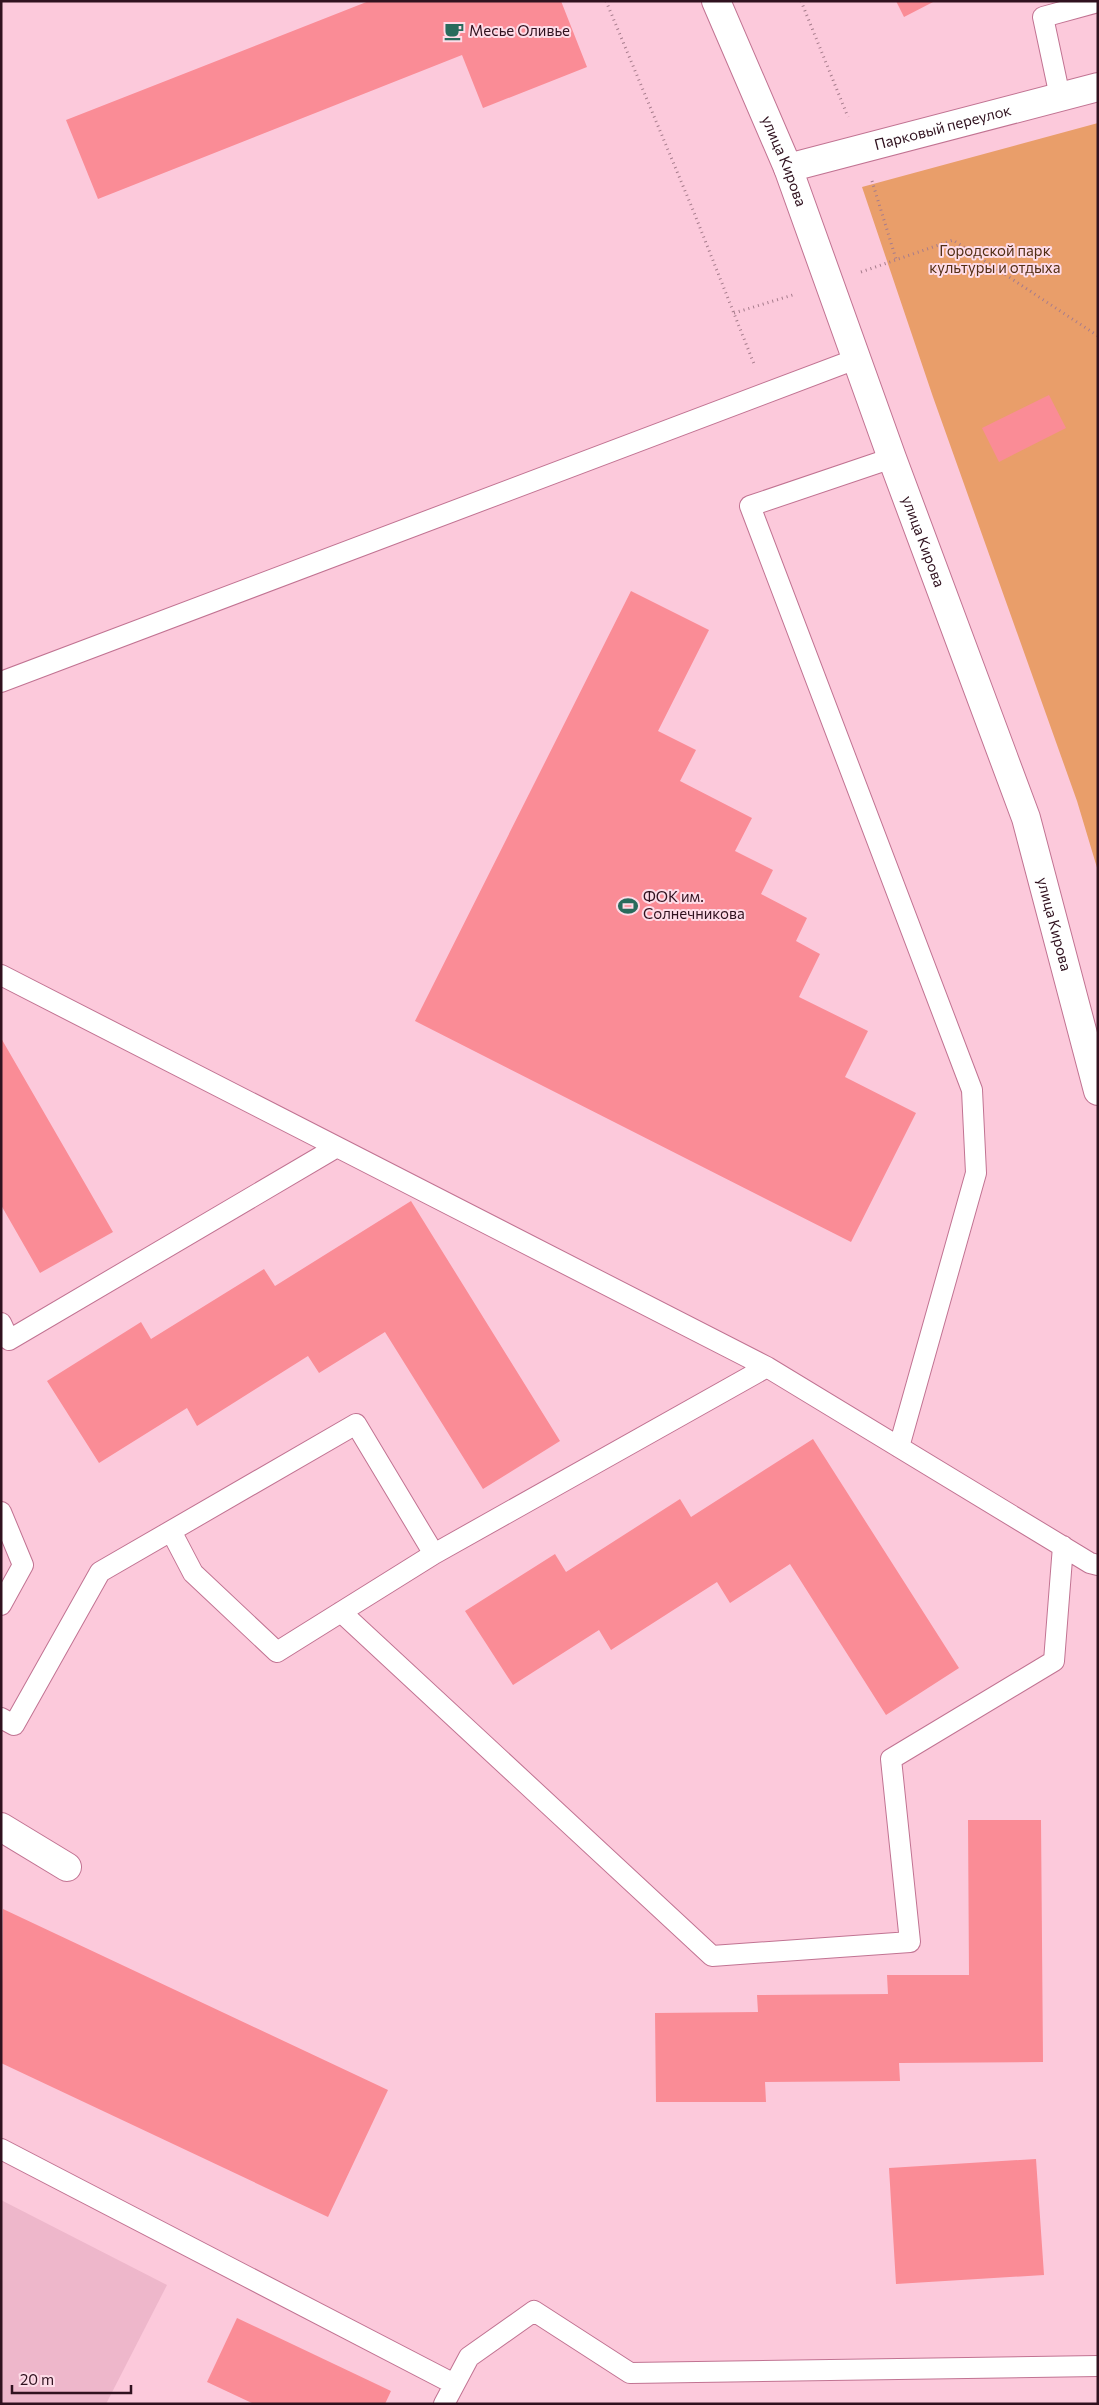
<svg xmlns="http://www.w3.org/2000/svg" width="1099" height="2405" font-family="Commissioner,sans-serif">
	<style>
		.built { fill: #eeb7cb }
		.green { fill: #e99e6a }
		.building { fill: #fa8c96 }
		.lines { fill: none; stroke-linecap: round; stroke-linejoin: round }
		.lane-casing { stroke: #c17392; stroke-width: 22 }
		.street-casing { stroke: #c17392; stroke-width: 30 }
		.secondary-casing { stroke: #c17392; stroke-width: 30 }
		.path { stroke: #a67c8c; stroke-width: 3; stroke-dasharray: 1 4; stroke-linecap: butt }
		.lane { stroke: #fff; stroke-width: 20 }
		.street { stroke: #fff; stroke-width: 28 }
		.secondary { stroke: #fff; stroke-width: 28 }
		.labels { text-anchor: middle; stroke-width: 4; stroke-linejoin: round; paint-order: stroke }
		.poi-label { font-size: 15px; fill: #30121f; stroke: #fedce8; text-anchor: start }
		.street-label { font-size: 15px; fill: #30121f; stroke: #fedce8 }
		.park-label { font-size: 15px; fill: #522e14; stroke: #fedce8 }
	</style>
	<rect width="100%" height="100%" fill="#fcc9db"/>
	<!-- built -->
	<path class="built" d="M1,2200L167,2285L106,2404H1Z"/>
	<!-- green -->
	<path class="green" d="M1098,123V871L1077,801L933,397L862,187Z"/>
	<!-- building -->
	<path class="building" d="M369,1H561L587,67L483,108L462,55L98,199L66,120Z
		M896,1H935L904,17Z
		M1049,395L1066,428L999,462L982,428Z
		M631,591L709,630L658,731L696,750L680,781L752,818L735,851L773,870L761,894L807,918L796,941L820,954L799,997L868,1031L845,1077L916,1113L851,1242L415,1021Z
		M1,1038L113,1232L40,1273L1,1205Z
		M411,1201L560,1441L483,1489L385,1332L319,1373L308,1356L197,1426L187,1408L99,1463L47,1381L141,1322L151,1339L264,1269L275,1286Z
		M813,1439L959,1668L886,1715L790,1564L730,1603L717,1582L611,1650L599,1630L513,1685L465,1611L555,1554L566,1572L680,1499L691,1517Z
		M968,1820H1041L1043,2062L899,2063L900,2081L765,2082L766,2102H656L655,2013L758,2012L757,1995L888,1994L887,1975H969Z
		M3,1909L388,2090L328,2217L1,2063Z
		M1036,2159L1044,2275L896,2284L889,2168Z
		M237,2318L391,2391L385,2404H254L207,2382Z"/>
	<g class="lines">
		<defs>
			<path id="lane" d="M1060,97L1043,17L1098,2
				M892,458L750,506L972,1090L976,1173L899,1447
				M1,682L856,359
				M1,975L767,1367L1090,1563L1098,1565
				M1,1323L9,1340L337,1147
				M1,1512L23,1565L1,1605
				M171,1531L193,1573L277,1652L434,1554
				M341,1612L712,1956L910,1942L891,1759L1054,1661L1063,1546
				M1,1718L14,1725L100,1572L356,1424L434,1554L767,1367
				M1,2149L454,2384
				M444,2404L469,2357L534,2311L630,2373L1098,2366"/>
			<g id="street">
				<path id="s1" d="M788,168L1098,87"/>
				<path d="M1,1827L67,1867"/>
			</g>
			<g id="secondary">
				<path id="s2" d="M716,1L788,168L892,458L1026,818L1098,1091"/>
			</g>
		</defs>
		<!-- lane casing -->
		<use href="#lane" class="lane-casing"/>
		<!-- street casing -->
		<use href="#street" class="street-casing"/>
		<!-- secondary casing -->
		<use href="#secondary" class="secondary-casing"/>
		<!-- path -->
		<path class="path" d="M606,1L693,210L754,364
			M801,1L848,117
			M872,181L896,259
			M861,272L953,240L1098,336
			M734,313L796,294"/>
		<!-- lane -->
		<use href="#lane" class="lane"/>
		<!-- street -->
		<use href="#street" class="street"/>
		<!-- secondary -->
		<use href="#secondary" class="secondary"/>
	</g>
	<!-- icons -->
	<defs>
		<symbol id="cafe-bare" viewBox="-9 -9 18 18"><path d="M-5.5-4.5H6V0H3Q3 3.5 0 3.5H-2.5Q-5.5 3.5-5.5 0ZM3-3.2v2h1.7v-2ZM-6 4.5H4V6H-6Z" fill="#296b5c" stroke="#fedce8" stroke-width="2.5" paint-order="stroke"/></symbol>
		<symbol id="stadium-bare" viewBox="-9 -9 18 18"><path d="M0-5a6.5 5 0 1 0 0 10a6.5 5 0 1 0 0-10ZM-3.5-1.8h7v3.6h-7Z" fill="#296b5c" stroke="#fedce8" stroke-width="2.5" paint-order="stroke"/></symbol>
	</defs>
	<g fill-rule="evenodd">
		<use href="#cafe-bare" x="440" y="17" width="28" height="28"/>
		<use href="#stadium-bare" x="614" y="892" width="28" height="28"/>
	</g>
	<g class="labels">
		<!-- poi labels -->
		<g class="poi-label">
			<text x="469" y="36">Месье Оливье</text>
			<text x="643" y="902">ФОК им.<tspan x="643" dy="17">Солнечникова</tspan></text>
		</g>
		<!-- street labels -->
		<g class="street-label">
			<text dy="5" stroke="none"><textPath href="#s1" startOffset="160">Парковый переулок</textPath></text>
			<text dy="5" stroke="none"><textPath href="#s2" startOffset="174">улица Кирова</textPath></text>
			<text dy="5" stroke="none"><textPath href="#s2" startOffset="579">улица Кирова</textPath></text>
			<text dy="5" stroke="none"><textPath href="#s2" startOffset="984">улица Кирова</textPath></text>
		</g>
		<!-- park labels -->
		<g class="park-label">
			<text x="995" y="256">Городской парк<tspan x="995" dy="17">культуры и отдыха</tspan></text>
		</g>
	</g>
	<!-- border -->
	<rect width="1099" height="2405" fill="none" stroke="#30121f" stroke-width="5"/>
	<!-- scale -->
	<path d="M12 2385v8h119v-8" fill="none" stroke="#30121f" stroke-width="2.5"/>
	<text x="20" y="2385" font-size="15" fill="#30121f" stroke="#fedce8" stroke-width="4" paint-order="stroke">20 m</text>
</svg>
